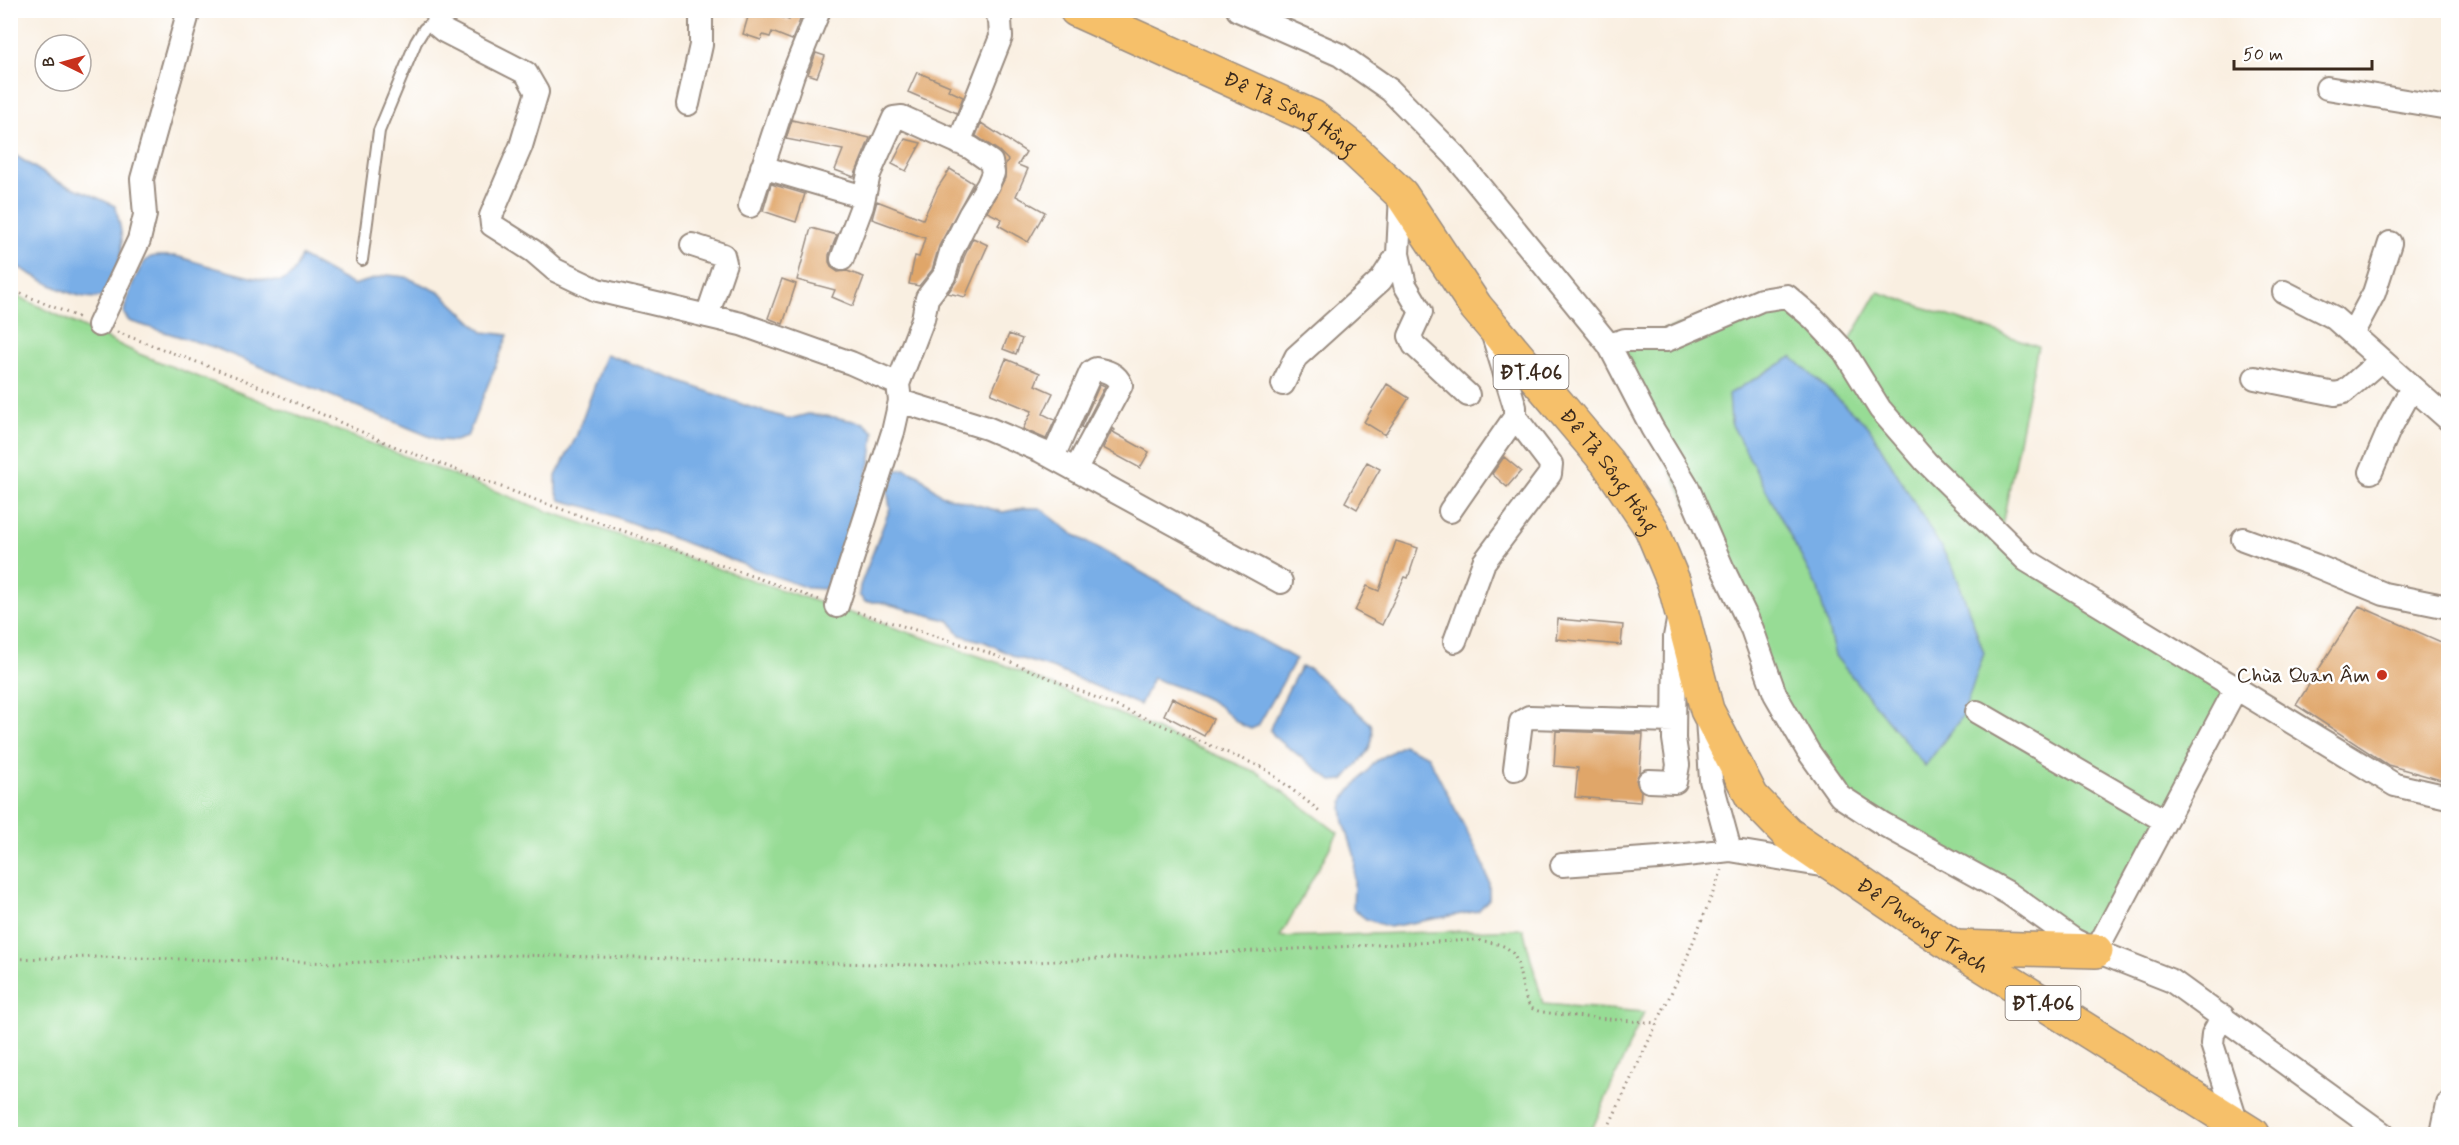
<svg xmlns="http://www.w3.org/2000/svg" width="2459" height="1145" font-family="Mynerve,sans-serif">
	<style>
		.green { fill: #97dc95; stroke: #69835a; stroke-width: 1.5 }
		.water { fill: #79aee7; stroke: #5a6c82; stroke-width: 1.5 }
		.building { fill: #e0a669 }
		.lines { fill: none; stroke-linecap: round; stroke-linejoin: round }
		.service-casing { stroke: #9a8c80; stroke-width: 14 }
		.minor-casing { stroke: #9a8c80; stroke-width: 26 }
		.primary-casing { stroke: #9a8c80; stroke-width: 36 }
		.path { stroke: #9a8c80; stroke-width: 3; stroke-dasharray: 1.5 4.5; stroke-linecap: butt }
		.service { stroke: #fff; stroke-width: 10 }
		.minor { stroke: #fff; stroke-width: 22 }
		.primary { stroke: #f6c06b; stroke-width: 33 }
		.poi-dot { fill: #c8321e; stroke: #fff; stroke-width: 2 }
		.labels { text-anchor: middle; stroke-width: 5; stroke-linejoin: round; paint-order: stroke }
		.shield { fill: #fff; stroke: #766a62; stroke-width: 1.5 }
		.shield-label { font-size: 20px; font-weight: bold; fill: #3b2a1e }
		.street-label { font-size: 21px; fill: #3b2a1e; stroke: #fff }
		.poi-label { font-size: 21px; fill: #3b2a1e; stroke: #fff; text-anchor: end }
	</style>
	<rect width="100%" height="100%" fill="#fff"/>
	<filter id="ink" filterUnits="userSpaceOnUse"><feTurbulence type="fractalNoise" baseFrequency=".0167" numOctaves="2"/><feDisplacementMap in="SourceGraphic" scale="12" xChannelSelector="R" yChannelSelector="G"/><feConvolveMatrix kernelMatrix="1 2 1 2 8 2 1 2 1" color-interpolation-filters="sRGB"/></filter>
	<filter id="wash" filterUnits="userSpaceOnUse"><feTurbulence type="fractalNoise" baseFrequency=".008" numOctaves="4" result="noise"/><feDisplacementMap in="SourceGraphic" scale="24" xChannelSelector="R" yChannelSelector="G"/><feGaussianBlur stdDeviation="1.35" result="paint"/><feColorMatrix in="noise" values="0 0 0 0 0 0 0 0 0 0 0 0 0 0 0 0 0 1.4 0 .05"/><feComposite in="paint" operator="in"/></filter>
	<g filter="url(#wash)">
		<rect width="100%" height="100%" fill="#f9efe1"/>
		<!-- green -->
		<path class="green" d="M1878,292L2038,346L2000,535L2236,688L2096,951L1840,796L1808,751L1609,345L1787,296L1844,350Z
			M11,293L139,354L547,511L1002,664L1258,773L1338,833L1280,937L1523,929L1543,1004L1644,1012L1590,1134H11Z"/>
		<!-- water -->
		<path class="water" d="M10,152L56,181L90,194L115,206C128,249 123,257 103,296C78,305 34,275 11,263Z
			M176,256C197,262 264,284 281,281C294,278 296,266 301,256L353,285L388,275L406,277L441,293L483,332L508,335L467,437L455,441L438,440L213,347L129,321L124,314C125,301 139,262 151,257C158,255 169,256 176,256Z
			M606,354L747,406L789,419L808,414L834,417L864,423L874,432L871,460L834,584L824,589L807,588L591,508L560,500L556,490V476L576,437Z
			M1792,357L1869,427L1954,569L1984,653L1962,717L1925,766L1835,656L1818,589L1731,423L1729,394Z
			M905,469L919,475L941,495L1003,512L1023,508H1040L1073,534L1296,659L1258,726L1251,729C1236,724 1228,713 1216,704C1197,692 1173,686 1153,678L1140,705L1052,668L1016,657L985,642L960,635L950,621L880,602H865L859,595L860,586L890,508L886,483L893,471Z
			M1301,667L1310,669L1371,724C1379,747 1357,763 1344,780L1332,781L1275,737L1270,730C1271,723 1297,672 1301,667Z
			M1403,745L1428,756L1483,863L1489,882V899L1478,911L1389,927L1366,919L1353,909L1355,857L1344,822L1342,808L1344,798L1376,761Z"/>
		<g id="blocks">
			<!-- building -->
			<path class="building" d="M750,10H761L789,20L793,10H804L792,40L772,32L770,37L763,35L761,40L743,34Z
				M816,53L825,56L817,77L808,74Z
				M917,72L950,86L948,90L963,97L957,113L908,92Z
				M792,120L870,138L854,177L835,170L843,150L786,139Z
				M981,123L1026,152L1018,165L1028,169L1016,196L1045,212L1028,242L998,225L1002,219L987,212L1005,178V165L1008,160L999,151L976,136Z
				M905,139L921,143L906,171L892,164Z
				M950,169L973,183L939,246L932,270L919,286L909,284L915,256L919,257L925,238L872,219L877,201L923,219L938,187Z
				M771,184L805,194L796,222L763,211Z
				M811,228L837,235L829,255V262L832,268L838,272L847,271L864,277L853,306L832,297L835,290L797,280Z
				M973,238L988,245L965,297L948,293L957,280L964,257Z
				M782,279L796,284L783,324L768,318Z
				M1009,334L1022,339L1016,354L1003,349Z
				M1006,359L1040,373L1035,385L1053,393L1043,414L1055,420L1046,439L1023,429L1032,411L991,394Z
				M1100,384L1105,386L1083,428L1081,427Z
				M1387,384L1409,398L1385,435L1364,422Z
				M1113,428L1115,430L1113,432L1149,452L1140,468L1103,448Z
				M1504,457L1521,471L1507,487L1492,474Z
				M1367,462L1380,469L1357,509L1345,502Z
				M1396,541L1418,548L1408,578L1405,577L1382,625L1355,611L1367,586L1379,591Z
				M2359,606L2448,645V782L2388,765L2296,705Z
				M1558,619L1623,625L1621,645L1556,639Z
				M1172,698L1213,719L1204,736L1164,715Z
				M1556,731L1643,734L1640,771L1636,780L1641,791L1640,802L1575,797L1578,768L1554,766Z"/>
		</g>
	</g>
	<g filter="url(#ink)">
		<use href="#blocks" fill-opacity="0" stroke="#9a8c80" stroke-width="1.5"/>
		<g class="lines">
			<defs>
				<path id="service" d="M362,260L379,131L416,42L424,29L436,19"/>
				<path id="minor" d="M437,10L438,26L444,31L526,73L537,92L521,146L491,216L492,225L533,251L555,270L597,290L741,324L851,363L898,384
					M1238,10L1340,55L1390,90L1455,156L1609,345L1652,428L1686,484L1722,567L1752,629L1775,694L1808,751L1840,796L1883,824L2008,893L2074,940L2096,951L2172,981L2383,1134
					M2327,88L2448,108
					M688,104L701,45V10
					M959,143L1001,37L1000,20L995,10
					M762,167L864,197
					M750,206L793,74L819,10
					M692,245L723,255L725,263L707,316
					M1398,254L1405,285L1421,312L1410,336L1414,345L1468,395
					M2284,292L2333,317L2448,419
					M99,325L139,240L145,215L142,179L189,10
					M2352,334L2374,293L2390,243
					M1609,345L1625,340H1667L1761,300L1787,296L1814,319L1844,351L1880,409L1926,462L2026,560L2395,785L2448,797
					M2255,378L2335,394L2344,392L2381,360
					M1283,384L1296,357L1381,280L1398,254L1401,194
					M900,401L987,428L1041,451L1281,582
					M1053,457L1091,372L1096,369C1107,371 1117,374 1121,385L1076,469
					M2371,472L2389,430L2412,388
					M1450,511L1515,417V407L1493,335
					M2243,539L2314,565L2384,594L2448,607
					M837,606L893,432L900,401L898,384L923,319L927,298L944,276L951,252L970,214L988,185L993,173L991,162L971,148L902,117L894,118L869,174L862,206L842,259
					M1455,641L1484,562L1550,474L1551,464L1515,417
					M1977,712L2165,821
					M1707,719L1711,780L1730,850
					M1515,769L1521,722L1529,717L1674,721
					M1649,781L1675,782L1678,765L1674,739L1675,637L1678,621
					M1562,865L1659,858L1730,850L1827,866
					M2096,951L2236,688
					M2223,1016L2213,1034L2212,1044L2238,1126
					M2442,1134L2448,1104"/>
				<g id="primary">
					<path id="s1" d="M1076,10L1313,117L1352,148L1401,194L1476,307L1607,462L1651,528L1674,583L1707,710L1752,797L1788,834L1954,947L2252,1134"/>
					<path d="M1956,947L2096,951"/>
				</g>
			</defs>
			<!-- service casing -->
			<use href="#service" class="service-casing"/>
			<!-- minor casing -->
			<use href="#minor" class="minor-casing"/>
			<!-- primary casing -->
			<use href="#primary" class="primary-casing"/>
			<!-- path -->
			<path class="path" d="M10,289L80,318
				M117,332L242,379L396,447L541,502L820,600
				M857,612L987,652L1264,768L1321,812
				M10,959L97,957L342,963L518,955L955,966L1475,940C1520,945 1515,954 1524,993C1526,999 1527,1004 1533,1009C1541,1015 1637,1021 1656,1023
				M1605,1134L1681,972L1722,870"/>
			<!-- service -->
			<use href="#service" class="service"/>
			<!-- minor -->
			<use href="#minor" class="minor"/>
			<!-- primary -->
			<use href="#primary" class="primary"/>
		</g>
	</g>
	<!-- markers -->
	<circle class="poi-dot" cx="2382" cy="675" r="6"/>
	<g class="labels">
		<!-- shield labels -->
		<g class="shield">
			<rect x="1493.5" y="355" width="75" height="34" rx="4.5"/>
			<rect x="2005.5" y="986" width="75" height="34" rx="4.5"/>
		</g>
		<g class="shield-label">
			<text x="1531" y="379">ĐT.406</text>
			<text x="2043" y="1010">ĐT.406</text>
		</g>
		<!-- street labels -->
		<g class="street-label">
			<text dy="7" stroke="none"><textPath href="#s1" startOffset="238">Đê Tả Sông Hồng</textPath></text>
			<text dy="7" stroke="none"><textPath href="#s1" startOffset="724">Đê Tả Sông Hồng</textPath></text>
			<text dy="7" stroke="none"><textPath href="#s1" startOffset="1298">Đê Phương Trạch</textPath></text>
		</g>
		<!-- poi labels -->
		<g class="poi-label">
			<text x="2370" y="682">Chùa Quan Âm</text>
		</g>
	</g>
	<!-- margin -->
	<rect width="2459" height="1145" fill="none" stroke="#fff" stroke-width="36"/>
	<!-- north arrow -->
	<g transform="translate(63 63) rotate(275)"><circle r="28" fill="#ffffff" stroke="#b1aaa5" stroke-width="1.5"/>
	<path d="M0-4.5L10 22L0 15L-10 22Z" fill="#c8321e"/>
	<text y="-9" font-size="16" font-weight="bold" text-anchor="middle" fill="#3b2a1e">B</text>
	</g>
	<!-- scale -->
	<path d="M2234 60v9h138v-9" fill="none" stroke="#3b2a1e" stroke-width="3"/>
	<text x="2243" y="60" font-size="18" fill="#3b2a1e" stroke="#ffffff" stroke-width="4.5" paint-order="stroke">50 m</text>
</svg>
